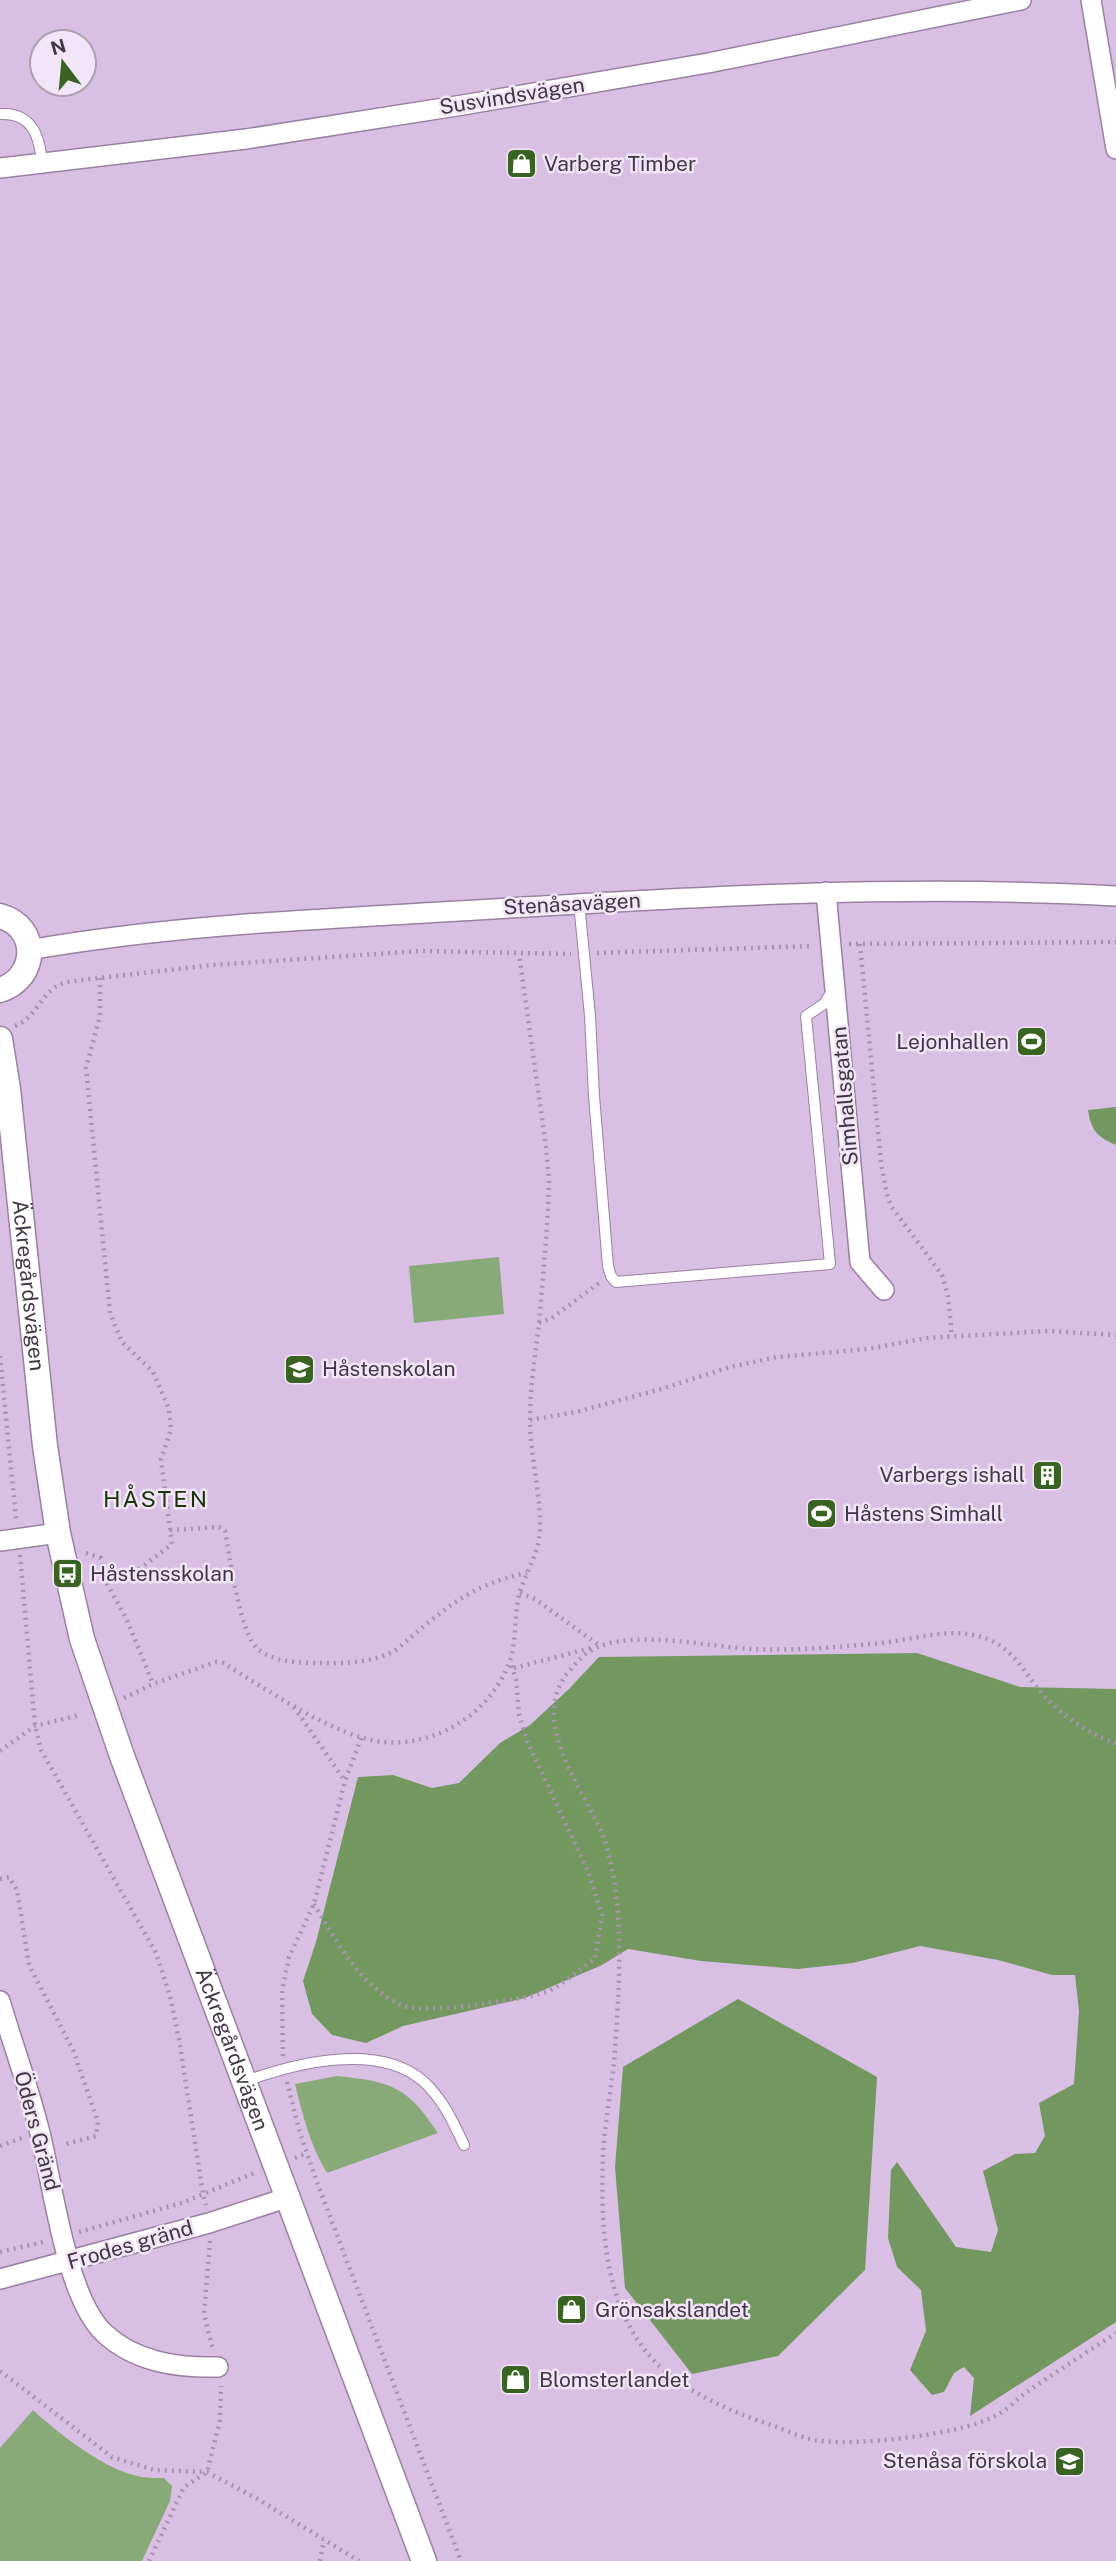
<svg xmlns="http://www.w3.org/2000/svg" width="1116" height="2561" font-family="'Public Sans',sans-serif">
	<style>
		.green { fill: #88aa79 }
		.forest { fill: #729860 }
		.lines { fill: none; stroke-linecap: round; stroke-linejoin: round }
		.service-casing { stroke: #9981a3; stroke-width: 12 }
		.minor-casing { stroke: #9981a3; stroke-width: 22 }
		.tertiary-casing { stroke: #9981a3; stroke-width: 27 }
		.path { stroke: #a793b0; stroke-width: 4.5; stroke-dasharray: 2 5; stroke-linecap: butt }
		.service { stroke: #fff; stroke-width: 10 }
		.minor { stroke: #fff; stroke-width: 19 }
		.tertiary { stroke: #fff; stroke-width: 24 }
		.labels { text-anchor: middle; stroke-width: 5; stroke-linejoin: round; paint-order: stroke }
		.street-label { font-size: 21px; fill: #403645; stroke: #f2e5f7 }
		.poi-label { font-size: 21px; fill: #403645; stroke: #f2e5f7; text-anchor: start }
		.neighbourhood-label { font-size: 23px; letter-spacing: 2px; fill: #183506; stroke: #f2e5f7 }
	</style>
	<rect width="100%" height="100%" fill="#d8bfe3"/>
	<!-- green -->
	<path class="green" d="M499,1257L504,1314L414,1323L409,1266Z
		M337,2076C392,2082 407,2086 438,2133L327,2173C310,2145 303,2116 295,2084Z
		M33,2410C59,2434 106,2471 142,2477C149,2478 157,2478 164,2478L172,2486L170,2501L142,2561H0V2448Z"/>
	<!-- forest -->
	<path class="forest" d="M1116,1107V1145C1097,1137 1091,1130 1088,1110Z
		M917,1653L1020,1687L1116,1689V2322L970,2416L974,2378L964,2367L954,2373L944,2392L932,2395L910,2370L926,2331L921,2290L897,2267L888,2238L891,2170L897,2162L956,2247L991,2252L998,2230L983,2171L1015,2154L1035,2153L1045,2136L1039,2103L1074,2084L1079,2011L1075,1975H1052L998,1960L920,1946L853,1963L798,1969L701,1961L628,1949L602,1965L525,1998L403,2026L366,2043L332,2035L312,2014L303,1981L316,1942L358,1777L393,1775L432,1788L459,1783L500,1743L530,1725L569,1689L599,1657Z
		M738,1999L877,2077L865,2270L778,2356L692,2374L625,2288L615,2167L623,2067Z"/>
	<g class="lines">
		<defs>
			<path id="service" d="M0,114C32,112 40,136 42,164
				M579,903L590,1016L594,1096L608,1266L611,1276L616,1282L830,1264L806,1016L824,1004L832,991
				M246,2081C296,2063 378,2042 423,2081C443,2099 453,2122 464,2145"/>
			<path id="minor" d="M1091,0L1116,149
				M0,168L246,139L463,105L708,63L1021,0
				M826,892L860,1262L884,1290
				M29,950C177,924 327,919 476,910C689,897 903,884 1116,896
				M0,1541L58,1533
				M0,2001C13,2045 29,2088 40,2133C53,2185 66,2297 104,2333C135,2362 177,2368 218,2367
				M0,2279L209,2223L289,2197"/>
			<g id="tertiary">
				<path d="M0,916C40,927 38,978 0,990"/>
				<path id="s1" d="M0,1039L8,1089L45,1446L58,1533L82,1639L122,1756L424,2561"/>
			</g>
		</defs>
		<!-- service casing -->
		<use href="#service" class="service-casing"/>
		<!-- minor casing -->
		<use href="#minor" class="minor-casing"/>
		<!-- tertiary casing -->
		<use href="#tertiary" class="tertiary-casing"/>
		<!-- path -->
		<path class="path" d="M849,944L1116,942
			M860,944L881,1163L887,1194L891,1206L942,1275L948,1296L952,1337
			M597,953L813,946
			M100,978V1016L86,1068L110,1313L122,1342L153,1372L169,1409L171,1429L161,1460L172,1544L129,1577L106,1582
			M15,1026C33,1020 40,998 55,987C63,982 73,981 82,980L212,965L421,951L571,954
			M539,1323L552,1318L599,1283
			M0,1356L16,1519
			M530,1420L576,1412L661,1389L730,1367L777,1357L867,1349L927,1338L995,1334L1048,1331L1116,1335
			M170,1530L219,1527L225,1531C230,1556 240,1637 259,1650C276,1663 302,1663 322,1663C346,1664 375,1662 396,1650C441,1612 467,1585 527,1573
			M86,1553L101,1558L106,1582L127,1620L153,1684
			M20,1555L35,1726L41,1750L156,1953L170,1996L179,2039L203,2194L257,2172
			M520,1593L535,1599L600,1646
			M514,1668L595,1647
			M124,1698L153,1684L216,1662L223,1663C267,1689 332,1736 383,1742C437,1747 490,1713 509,1663C517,1642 514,1617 519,1595C525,1573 539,1554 540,1530C541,1493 530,1456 530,1419C530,1387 535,1356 539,1324C542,1286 546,1247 548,1208L549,1180L546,1147L519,954
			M294,1707L345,1781
			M1116,1743C1092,1736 1065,1717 1047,1699C1028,1679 1017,1652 990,1640C954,1625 918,1639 882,1643C839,1647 796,1651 753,1649C709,1647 638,1630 598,1647C587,1651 577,1661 570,1670C526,1720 584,1789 604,1838C608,1849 610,1862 613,1874C623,1926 619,1995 615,2048C613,2085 604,2121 603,2158C600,2231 605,2320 665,2371C696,2397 733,2412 771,2425C785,2430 800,2437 814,2440C854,2447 959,2435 995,2416C1006,2411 1015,2401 1024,2394C1054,2373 1086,2353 1116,2333
			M0,1751L35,1726L80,1715
			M0,1879L9,1877L17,1890L29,1965L73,2050L98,2122L96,2136L62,2145
			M314,1904C337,1942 360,1986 401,2005C421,2015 522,2000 546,1992C560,1987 581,1968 595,1959L602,1915L588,1871L527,1741L519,1714L516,1679L510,1662
			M283,2056L282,1991L289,1957L314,1904L345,1781L362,1736
			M287,2082L300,2133L318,2185L461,2561
			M0,2146L22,2138
			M295,2158L307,2153
			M79,2232L185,2202L203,2194L206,2205
			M210,2241L204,2314L213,2350
			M0,2252L43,2242
			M0,2371L112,2457L154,2470L207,2472L256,2498L359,2561
			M149,2561L184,2487L207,2472L220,2420L221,2386
			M320,2561L324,2540"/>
		<!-- service -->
		<use href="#service" class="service"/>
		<!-- minor -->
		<use href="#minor" class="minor"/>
		<!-- tertiary -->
		<use href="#tertiary" class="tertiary"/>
	</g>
	<!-- icons -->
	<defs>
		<symbol id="shop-square" viewBox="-11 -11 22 22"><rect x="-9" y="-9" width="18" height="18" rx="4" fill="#386320" stroke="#f2e5f7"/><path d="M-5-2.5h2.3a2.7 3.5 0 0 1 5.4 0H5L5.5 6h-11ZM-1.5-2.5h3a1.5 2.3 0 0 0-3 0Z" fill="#fff"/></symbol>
		<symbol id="stadium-square" viewBox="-11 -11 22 22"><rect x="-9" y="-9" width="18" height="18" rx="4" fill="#386320" stroke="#f2e5f7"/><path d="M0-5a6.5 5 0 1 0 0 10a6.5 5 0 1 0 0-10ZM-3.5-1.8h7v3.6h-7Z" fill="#fff"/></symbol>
		<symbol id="school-square" viewBox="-11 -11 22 22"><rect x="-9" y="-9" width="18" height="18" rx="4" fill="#386320" stroke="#f2e5f7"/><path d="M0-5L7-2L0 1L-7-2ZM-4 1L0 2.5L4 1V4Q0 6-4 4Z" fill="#fff"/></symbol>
		<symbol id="building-square" viewBox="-11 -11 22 22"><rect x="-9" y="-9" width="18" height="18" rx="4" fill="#386320" stroke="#f2e5f7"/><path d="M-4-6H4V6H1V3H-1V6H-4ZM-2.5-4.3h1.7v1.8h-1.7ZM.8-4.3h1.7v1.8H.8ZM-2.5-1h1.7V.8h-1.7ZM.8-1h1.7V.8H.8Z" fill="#fff"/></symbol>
		<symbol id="bus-square" viewBox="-11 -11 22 22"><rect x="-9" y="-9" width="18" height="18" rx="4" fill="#386320" stroke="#f2e5f7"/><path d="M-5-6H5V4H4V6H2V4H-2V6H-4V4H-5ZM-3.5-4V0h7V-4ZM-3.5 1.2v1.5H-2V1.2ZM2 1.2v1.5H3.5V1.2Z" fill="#fff"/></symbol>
	</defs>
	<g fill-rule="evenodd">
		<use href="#shop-square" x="504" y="146" width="35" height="35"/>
		<use href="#stadium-square" x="1014" y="1024" width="35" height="35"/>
		<use href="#school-square" x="282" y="1352" width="35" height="35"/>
		<use href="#building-square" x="1030" y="1458" width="35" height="35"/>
		<use href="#stadium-square" x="804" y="1496" width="35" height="35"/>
		<use href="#bus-square" x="50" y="1556" width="35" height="35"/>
		<use href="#shop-square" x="554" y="2292" width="35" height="35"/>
		<use href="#shop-square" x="498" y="2362" width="35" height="35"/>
		<use href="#school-square" x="1052" y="2444" width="35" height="35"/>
	</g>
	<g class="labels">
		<!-- street labels -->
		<g class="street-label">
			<text transform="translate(512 96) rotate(-9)" y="7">Susvindsvägen</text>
			<text transform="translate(572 904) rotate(-3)" y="7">Stenåsavägen</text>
			<text transform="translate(845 1096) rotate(-95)" y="7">Simhallsgatan</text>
			<text dy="7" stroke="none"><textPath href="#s1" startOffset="248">Äckregårdsvägen</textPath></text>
			<text dy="7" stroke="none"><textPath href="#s1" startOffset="1043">Äckregårdsvägen</textPath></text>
			<text transform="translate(37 2131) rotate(75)" y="7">Öders Gränd</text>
			<text transform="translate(130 2245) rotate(-16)" y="7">Frodes gränd</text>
		</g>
		<!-- poi labels -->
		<g class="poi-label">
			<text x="544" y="171">Varberg Timber</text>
			<text x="1009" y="1049" text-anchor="end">Lejonhallen</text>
			<text x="322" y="1376">Håstenskolan</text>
			<text x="1025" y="1482" text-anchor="end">Varbergs ishall</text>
			<text x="844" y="1521">Håstens Simhall</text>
			<text x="90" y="1581">Håstensskolan</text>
			<text x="595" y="2317">Grönsakslandet</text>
			<text x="539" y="2387">Blomsterlandet</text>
			<text x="1047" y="2468" text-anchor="end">Stenåsa förskola</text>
		</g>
		<!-- neighbourhood labels -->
		<g class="neighbourhood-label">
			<text x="156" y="1507">HÅSTEN</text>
		</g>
	</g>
	<!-- north arrow -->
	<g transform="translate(63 63) rotate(344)"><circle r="33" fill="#f2e5f7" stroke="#ab9fb0" stroke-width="2"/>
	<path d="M0-5L12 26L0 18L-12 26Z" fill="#386320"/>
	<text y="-10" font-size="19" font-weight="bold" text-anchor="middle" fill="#403645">N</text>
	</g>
</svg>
